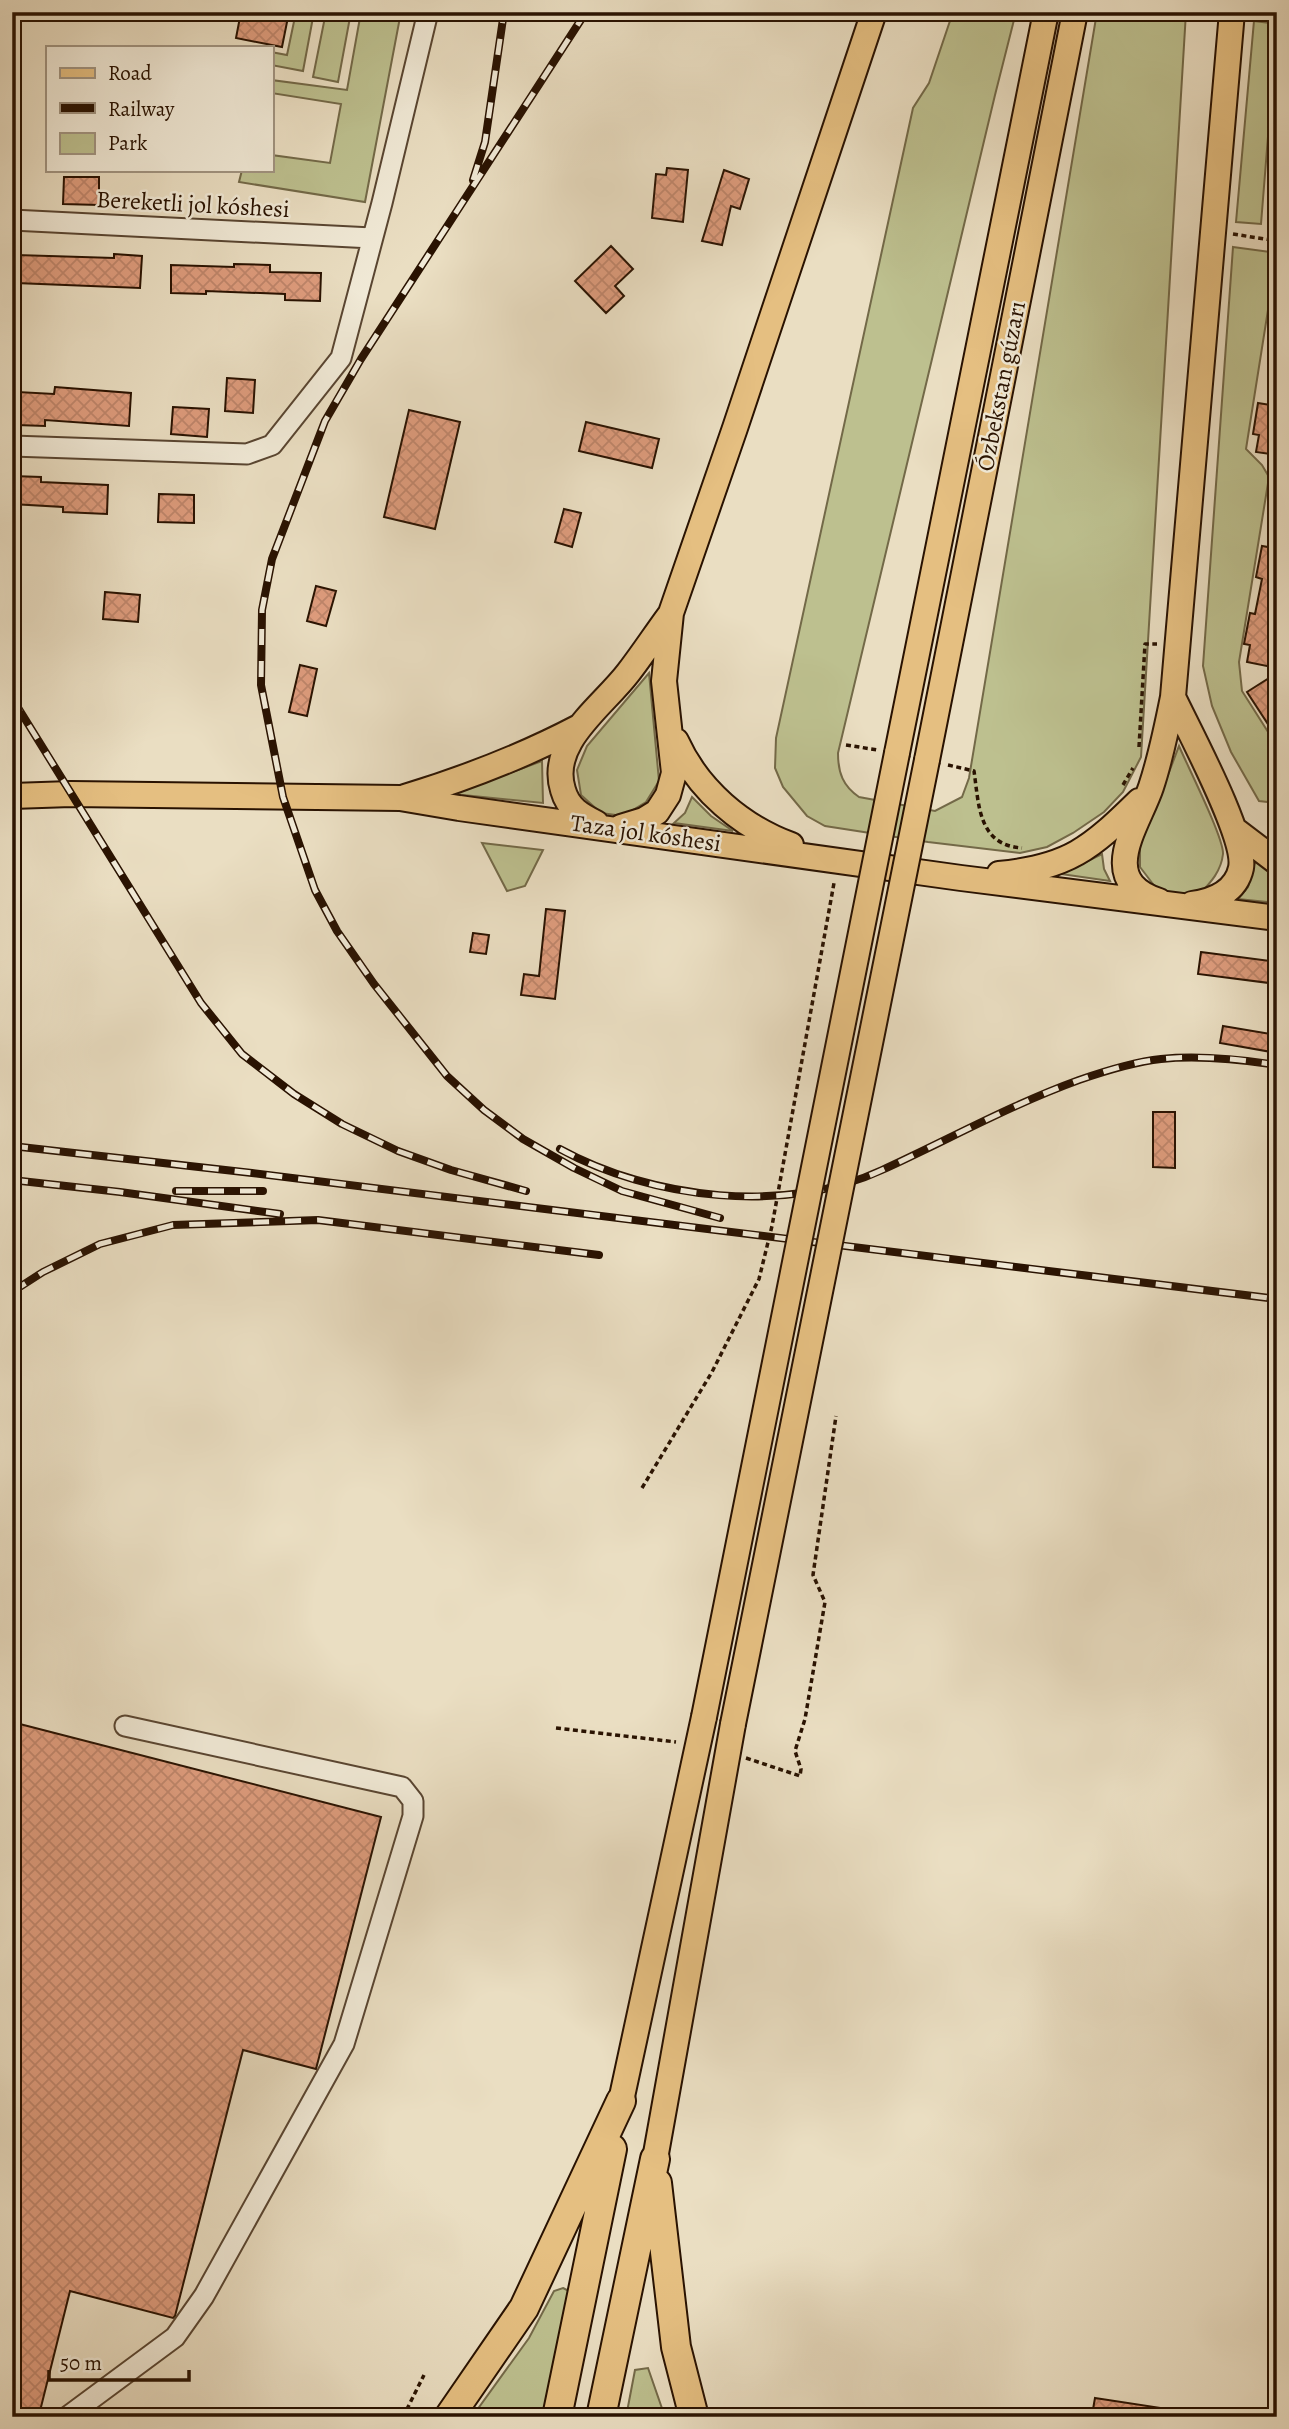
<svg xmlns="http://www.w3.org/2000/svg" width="1289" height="2429" font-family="Alegreya,serif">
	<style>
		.green { fill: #bdc08f; stroke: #736948; stroke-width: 2 }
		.building { fill: url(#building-cross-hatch); stroke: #291201; stroke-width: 2 }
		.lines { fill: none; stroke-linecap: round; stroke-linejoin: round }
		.minor-casing { stroke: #594531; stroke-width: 23 }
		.major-casing { stroke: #291201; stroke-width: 28 }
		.highway-casing { stroke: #291201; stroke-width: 32 }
		.path { stroke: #291201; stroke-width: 3.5; stroke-dasharray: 5 3.5; stroke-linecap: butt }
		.minor { stroke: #f1ead7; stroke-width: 19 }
		.major { stroke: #e5bf81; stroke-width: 24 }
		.highway { stroke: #e5bf81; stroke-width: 28 }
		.rail-casing { stroke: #291201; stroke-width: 8 }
		.rail { stroke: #f1ead7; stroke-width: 5; stroke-dasharray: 16; stroke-linecap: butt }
		.major-bridge-casing { stroke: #291201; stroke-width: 28; stroke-linecap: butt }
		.major-bridge { stroke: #e5bf81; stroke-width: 24 }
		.labels { text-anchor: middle; stroke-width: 5; stroke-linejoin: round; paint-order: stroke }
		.street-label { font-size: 24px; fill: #291201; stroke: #f1ead7 }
	</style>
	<defs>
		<pattern id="building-cross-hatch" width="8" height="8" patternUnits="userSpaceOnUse" patternTransform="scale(1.75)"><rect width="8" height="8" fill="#de9c7d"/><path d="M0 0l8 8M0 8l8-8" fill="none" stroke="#be856a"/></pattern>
	</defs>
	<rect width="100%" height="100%" fill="#eadec2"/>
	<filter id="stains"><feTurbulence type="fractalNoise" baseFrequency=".00286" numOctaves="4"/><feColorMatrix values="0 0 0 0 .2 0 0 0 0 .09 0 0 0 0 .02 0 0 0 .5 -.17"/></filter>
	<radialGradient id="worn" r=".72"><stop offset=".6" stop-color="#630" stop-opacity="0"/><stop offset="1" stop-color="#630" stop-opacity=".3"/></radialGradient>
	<!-- green -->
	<path class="green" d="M296,12H314L303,71L271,65V52L287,55Z
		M326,12H351L338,82L313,77Z
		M361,12H401L365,202L239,182L242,170H271V155L330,163L341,104L271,93V80L347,90Z
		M953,12H1016L995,95L838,753C838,773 843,786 859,797L935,811L962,797L969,778L1097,12H1186L1141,757L1123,792L1104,812L1073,833L1047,847L1020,853L928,842L825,826L807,816L783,787L775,768L776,738L913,108L929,83Z
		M1254,21L1277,24L1261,224L1236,222Z
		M1233,247L1277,253L1246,449L1262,465L1269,477L1239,662L1242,691L1277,746V803L1259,801L1231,752L1212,706L1203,666Z
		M649,673L659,781L646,802L623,816L601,813L581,795L577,770L587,746Z
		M1179,746C1187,765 1224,838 1223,854C1221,872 1210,883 1198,896L1177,898L1156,888L1140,867V842L1152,817Z
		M542,761L543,803L453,794Z
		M692,797L711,816L733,831L674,823L685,813Z
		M482,843L543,850L525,886L507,891Z
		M1102,854L1104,869L1110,881L1061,874Z
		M1256,859L1277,878V903L1238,899L1248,887Z
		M563,2288L569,2291L549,2417H472L529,2338L554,2291Z
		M648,2368L665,2417H626L635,2370Z"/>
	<!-- building -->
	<path class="building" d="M241,12H289L282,47L236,38Z
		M667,168L688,170L683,222L652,218L656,174L666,175Z
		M724,170L749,179L740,209L731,206L722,245L702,241Z
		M64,177H99V205L63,204Z
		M611,246L633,269L615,286L624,296L606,313L575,281Z
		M114,254L142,256L140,288L16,283L17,255L114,258Z
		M234,264L270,265V272L321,273L320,301L285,300V294L206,291V294L171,293V265L234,267Z
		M227,378L255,380L253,413L225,411Z
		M55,387L131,393L129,426L45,420V426L17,425L18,392L54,394Z
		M1258,403L1277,406V455L1256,452L1259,435L1253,434Z
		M173,407L209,409L207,437L171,434Z
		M409,410L460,422L435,529L384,517Z
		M586,422L659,439L652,468L579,451Z
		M12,476L41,477V482L108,485L107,514L63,512V507L12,504Z
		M159,494L194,495V523L158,522Z
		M564,509L581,513L572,547L555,542Z
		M1269,542H1277V668L1247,662L1250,645L1244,644L1250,613L1255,614L1262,579L1256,577L1262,546L1268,547Z
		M316,586L336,591L326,626L307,621Z
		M105,592L140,595L138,622L103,619Z
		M300,665L317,669L307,716L289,712Z
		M1277,673V738L1247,692Z
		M546,909L565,911L555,999L521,995L524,974L539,976Z
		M473,933L489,935L486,954L470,952Z
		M1201,952L1277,962V984L1198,974Z
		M1223,1026L1277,1035V1053L1220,1043Z
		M1153,1112H1175V1168L1153,1167Z
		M12,1722L381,1817L316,2069L243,2050L175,2316L173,2318L70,2291L39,2415L12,2408Z
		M1095,2398L1161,2408L1160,2417L1092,2415Z"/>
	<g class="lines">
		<defs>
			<path id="minor" d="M12,220L372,238
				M12,446L247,454L272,445L341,358L382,203L428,12
				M67,2417L175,2337L204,2296L344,2044L413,1816V1801L402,1787L125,1726"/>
			<path id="major" d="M1173,697C1188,729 1247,838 1241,868C1236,892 1213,901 1192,904
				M676,741C698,790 742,827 791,845
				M897,753L1046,12
				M927,760L1075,12
				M12,796L71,794L400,798L459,808L961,878L1277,918
				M405,797C467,778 522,757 579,727
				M596,823C580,815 568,808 563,790C548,743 602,707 628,673C642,655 655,635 669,616
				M621,827L644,820L657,812L668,795L674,773L664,681L671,613L735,428L874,12
				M1235,830L1277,862
				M999,874C1069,867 1090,849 1139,801
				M1159,901C1095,880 1138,826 1151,787C1161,757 1167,727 1173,697L1232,12
				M621,2101L704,1717
				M655,2159L733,1724"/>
			<path id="highway" d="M657,2183L676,2347L694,2417
				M449,2417L524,2308L621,2101
				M557,2417L612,2149
				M601,2417L655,2159"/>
		</defs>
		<!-- minor casing -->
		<use href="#minor" class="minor-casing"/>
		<!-- major casing -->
		<use href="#major" class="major-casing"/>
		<!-- highway casing -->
		<use href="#highway" class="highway-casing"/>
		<!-- path -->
		<path class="path" d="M1233,234L1277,241
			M846,745L878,750
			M1139,747L1145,644H1157
			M948,765L974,771C979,805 978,845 1022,848
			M1123,785L1133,768
			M642,1488L712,1372L759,1279L772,1226L834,883
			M556,1728L676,1742
			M746,1758L800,1776L801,1769L795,1751L805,1719L825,1602L813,1575L836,1416
			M403,2417L424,2375"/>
		<!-- minor -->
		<use href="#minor" class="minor"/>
		<!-- major -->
		<use href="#major" class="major"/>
		<!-- highway -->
		<use href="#highway" class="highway"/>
		<defs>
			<path id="rail" d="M586,12L361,359L325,421L272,559L262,610L261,685L283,797L315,890L337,931L374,984L447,1076L484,1110L523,1139L574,1168L622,1191L720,1218
				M473,180L485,142L504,12
				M12,698L201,1003L242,1054L294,1094L342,1124L398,1151L451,1170L526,1191
				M12,1146L252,1173L1277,1299
				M560,1149C651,1199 786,1215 882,1170C948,1140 1010,1105 1079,1080C1105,1071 1133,1062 1161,1059C1200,1055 1238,1059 1277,1065
				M12,1180L120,1192L280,1214
				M176,1191H263
				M12,1292L43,1272L100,1244L173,1225L318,1220L599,1255"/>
		</defs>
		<!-- rail casing -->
		<use href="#rail" class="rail-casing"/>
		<!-- rail -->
		<use href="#rail" class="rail"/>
		<defs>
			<path id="major-bridge" d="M704,1717L897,753
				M733,1724L927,760"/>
		</defs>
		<!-- major-bridge casing -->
		<use href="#major-bridge" class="major-bridge-casing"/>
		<!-- major-bridge -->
		<use href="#major-bridge" class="major-bridge"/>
	</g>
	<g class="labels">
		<!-- street labels -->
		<g class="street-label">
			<text transform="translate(193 204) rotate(3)" y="8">Bereketli jol kóshesi</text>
			<text transform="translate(1001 386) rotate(-79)" y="8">Ózbekstan gúzarı</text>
			<text transform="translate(646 833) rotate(8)" y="8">Taza jol kóshesi</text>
		</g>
	</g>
	<!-- margin -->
	<rect width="1289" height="2429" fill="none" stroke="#eadec2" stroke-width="42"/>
	<rect x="14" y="14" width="1261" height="2401" fill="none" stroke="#291201" stroke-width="3.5"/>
	<rect x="21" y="21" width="1247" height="2387" fill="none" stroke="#291201" stroke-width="2"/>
	<!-- legend -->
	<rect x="46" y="46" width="228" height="126" fill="#f1ead7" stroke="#a19481" stroke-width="2"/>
	<rect x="60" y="68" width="35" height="10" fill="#e5bf81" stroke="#a19481" stroke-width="2"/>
	<text x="108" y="80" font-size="21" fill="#291201">Road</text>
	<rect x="60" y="103" width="35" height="10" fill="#291201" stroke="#a19481" stroke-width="2"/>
	<text x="108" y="116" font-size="21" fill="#291201">Railway</text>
	<rect x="60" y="133" width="35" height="21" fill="#bdc08f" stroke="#a19481" stroke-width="2"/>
	<text x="108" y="150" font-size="21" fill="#291201">Park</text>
	<!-- scale -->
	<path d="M49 2370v10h140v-10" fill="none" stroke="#291201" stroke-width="3.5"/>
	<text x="60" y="2370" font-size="21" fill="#291201" stroke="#f1ead7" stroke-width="5" paint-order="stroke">50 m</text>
	<rect width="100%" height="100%" filter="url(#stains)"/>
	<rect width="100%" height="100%" fill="url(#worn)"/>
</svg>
